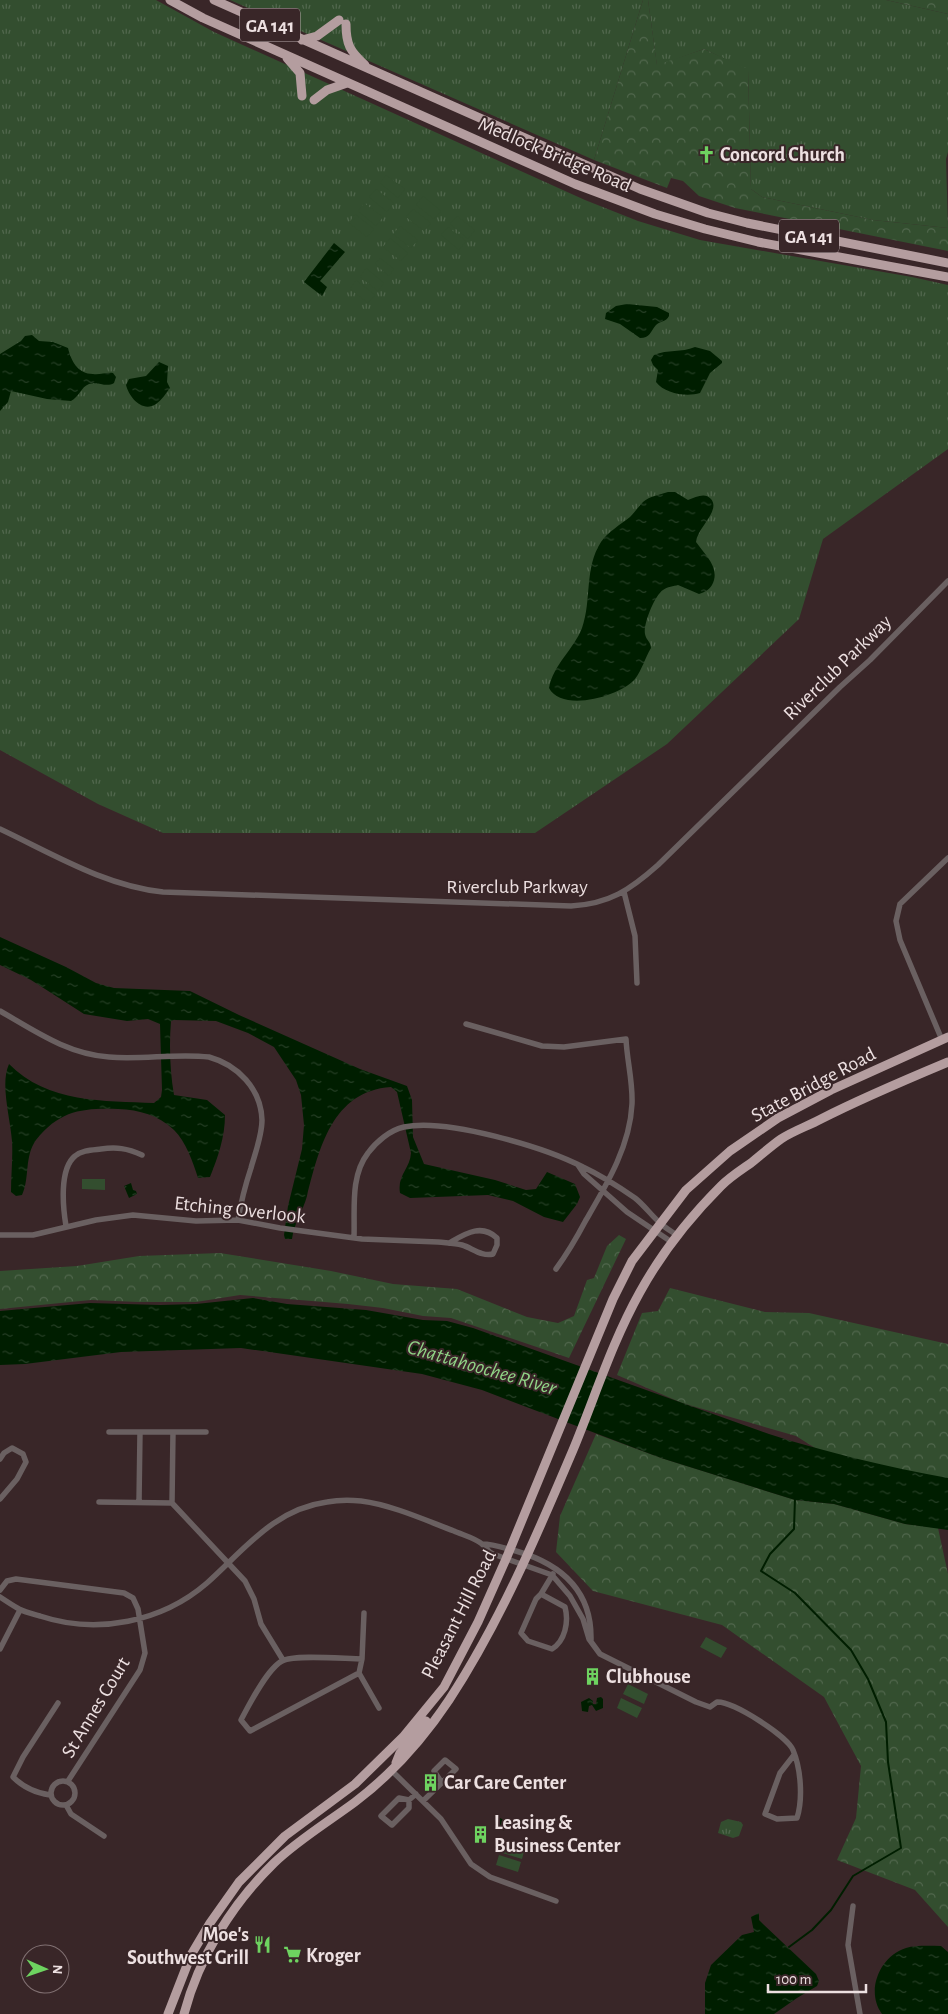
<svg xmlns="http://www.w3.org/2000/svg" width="948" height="2014" font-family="'Alegreya Sans',sans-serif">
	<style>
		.grass { fill: url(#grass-tufts) }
		.forest { fill: url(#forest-crowns) }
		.pitch { fill: #334e2f }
		.water { fill: url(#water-ripples) }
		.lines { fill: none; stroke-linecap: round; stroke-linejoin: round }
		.stream { stroke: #001e00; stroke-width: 2 }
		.minor { stroke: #6a6061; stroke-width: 5.5 }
		.trunk { stroke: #b49d9f; stroke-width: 9 }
		.labels { text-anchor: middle; stroke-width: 4; stroke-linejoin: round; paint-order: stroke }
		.shield { fill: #392628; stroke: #b7a8aa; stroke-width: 1 }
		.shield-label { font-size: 19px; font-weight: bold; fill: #ede0e1 }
		.street-label { font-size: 20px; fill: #ede0e1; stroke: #392628 }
		.poi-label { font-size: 20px; font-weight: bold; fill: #ede0e1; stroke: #392628; text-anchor: start }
		.water-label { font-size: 21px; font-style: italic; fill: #90d386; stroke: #392628 }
	</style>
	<defs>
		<pattern id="grass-tufts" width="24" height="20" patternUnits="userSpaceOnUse" patternTransform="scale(1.25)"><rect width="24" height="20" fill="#334e2f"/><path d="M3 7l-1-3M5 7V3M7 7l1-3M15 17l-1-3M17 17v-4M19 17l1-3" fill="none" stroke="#51674d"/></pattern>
		<pattern id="forest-crowns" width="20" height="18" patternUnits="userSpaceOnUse" patternTransform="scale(1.25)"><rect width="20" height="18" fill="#334e2f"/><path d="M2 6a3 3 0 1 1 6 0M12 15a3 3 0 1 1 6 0" fill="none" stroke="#51674d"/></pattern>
		<pattern id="water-ripples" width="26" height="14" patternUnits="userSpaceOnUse" patternTransform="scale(1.25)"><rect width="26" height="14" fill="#001e00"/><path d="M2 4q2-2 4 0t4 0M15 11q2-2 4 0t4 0" fill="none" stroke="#263e25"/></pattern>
	</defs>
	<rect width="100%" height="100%" fill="#392628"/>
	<!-- grass -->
	<path class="grass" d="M0,0H156L214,32L585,200L638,221L700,240L912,277L948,285V449L823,539L799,619L667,744L535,833H163L98,804L0,750Z
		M230,0H643L594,160Z
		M648,0H886L948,14V152L946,159L948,228L873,220L762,197L751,189L748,70L704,49L657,66Z
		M728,1819L741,1822L743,1825L739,1836L733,1838L718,1833L721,1822Z"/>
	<!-- forest -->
	<path class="forest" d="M643,0H648L657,65L704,49L748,69L751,189L762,197L873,220L948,228V251L735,208L699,196L683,181L671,178L667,188L594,160Z
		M886,0H948V14Z
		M619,1235L626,1239L569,1358L451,1318L423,1316L383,1308L348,1304L240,1295L196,1302H138L91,1300L0,1309V1271L77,1266L139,1256L220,1253L331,1271L393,1284L457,1289L527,1317L558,1323L574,1316L587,1280L594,1278L607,1246Z
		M670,1288L765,1312L809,1313L948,1344V1486L847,1468L796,1436L682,1403L617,1375L642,1313L658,1311Z
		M596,1434L661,1458L795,1500L834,1504L905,1524L938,1528L948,1574V1927L915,1890L837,1860L856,1818L861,1766L824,1697L722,1625L593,1591L556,1552L560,1516Z"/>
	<!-- pitch -->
	<path class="pitch" d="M386,175L405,189L398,198L380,183Z
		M376,189L394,203L387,212L369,197Z
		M423,196L441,211L434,219L416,205Z
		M364,203L383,217L376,226L358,211Z
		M413,209L431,223L424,231L406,217Z
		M355,214L374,229L367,237L349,223Z
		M457,216L475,230L468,239L450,224Z
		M400,226L418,240L411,248L393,234Z
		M448,227L466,241L459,250L441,235Z
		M390,238L408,253L401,261L383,247Z
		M380,258L394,269L389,276L375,264Z
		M366,268L384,283L378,291L360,277Z
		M356,280L375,295L368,303L350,289Z
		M82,1179H105V1190L82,1189Z
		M706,1637L727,1648L721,1658L700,1647Z
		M628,1684L648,1694L644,1704L623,1694Z
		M621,1698L642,1708L637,1718L617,1708Z
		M503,1841L525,1848L522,1859L499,1852Z
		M499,1855L521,1862L518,1872L496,1865Z"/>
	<!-- water -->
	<path class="water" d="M334,243L345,252L320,281L327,287L322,296L304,282Z
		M627,304L657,307L669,313V316C666,322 660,321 656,325C650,332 650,338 640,338L620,324L605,319L606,313L616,306Z
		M32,335L39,341L53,342L68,348C71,361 78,374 93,374C100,375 106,372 113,373L116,377L114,383C106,388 98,381 89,384C81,387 79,397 71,401L47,399L11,391L8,402L0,411V354L21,341L25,336Z
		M695,347L710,351L722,361V363L710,373L700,393C687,397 665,394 656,382L658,370L653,365L651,360L654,355C668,349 681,353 695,347Z
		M159,362L168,366L167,382L170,388C166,393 162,400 156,404C142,413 129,397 126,385L129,379L146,376Z
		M668,492H675L688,500C696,497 705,492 711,499C721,511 697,528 696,542C705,555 721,568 712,585C709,590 705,592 699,594L678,585C674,586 667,587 663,590C655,595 643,624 645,634C646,640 651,642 651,648C645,658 642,670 635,679C621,696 562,713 549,688C553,665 574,649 582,628C592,600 584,568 601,542C608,532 621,524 630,517C635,512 638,507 643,502C650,496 659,495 668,492Z
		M0,937L66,967L96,983L114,988L190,991L239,1015L360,1069L407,1086L412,1100L413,1137L424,1164L495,1180L526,1190L536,1189L547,1172L575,1184L580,1197L577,1204L563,1222L544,1217L513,1201L488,1195L410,1198L400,1193C397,1175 410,1169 411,1153L397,1092L391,1087C332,1091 319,1149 307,1196C303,1211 294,1223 292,1239H285L284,1235L288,1206L302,1149L304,1125L301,1095L296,1080L274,1047L248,1033L216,1021L174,1020L171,1021C169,1046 170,1071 174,1095L207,1100L225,1115C225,1137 218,1157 210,1177L198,1178C193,1162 186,1142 174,1130C158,1115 140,1110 118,1109C83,1108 60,1110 36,1140C24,1157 30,1177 22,1195L16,1196L11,1192C11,1175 13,1157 12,1141C10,1116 0,1084 9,1064C47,1103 105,1101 154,1103L161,1097L162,1090L160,1024L148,1019L127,1021L84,1014L31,980L0,965Z
		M131,1183L133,1190L136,1191L137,1194L129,1198L124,1186Z
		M253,1298L287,1304L366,1310L423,1320L447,1321L473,1328L769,1434C828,1453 888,1467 948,1478V1530L905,1524L834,1504L795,1500L661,1458L482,1390L422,1374L241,1348L121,1352L25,1364L0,1365V1311L90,1303L160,1305L196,1304Z
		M601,1697L603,1699V1708L596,1711L592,1705L589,1706L588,1712L582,1711L581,1702L589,1698L593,1701V1704H596L597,1698Z
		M500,1818L506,1821H516L518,1825L516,1829L514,1830L507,1825L503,1831H498Z
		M759,1913V1920L763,1924L816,1974L819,1981L817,1986L797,1998L774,2014H705V1983L711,1965L742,1935L754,1932L751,1917Z
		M941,1946L948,1952V2014H882C865,1991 880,1956 906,1948C916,1945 930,1946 941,1946Z"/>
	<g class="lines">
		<!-- stream -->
		<path class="stream" d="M789,1947L812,1930L831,1910L853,1876L901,1848L888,1762L886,1722L868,1679L851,1650L795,1593L761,1571L770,1554L794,1529L795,1498"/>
		<!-- minor -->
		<path class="minor" d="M0,829C53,854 105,886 163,892L571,906C609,904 630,890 658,865L840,687L870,660L948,581
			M624,892L635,936L637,983
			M0,1011C35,1031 67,1054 109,1057C142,1060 176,1053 209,1057C238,1065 261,1089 262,1120C262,1136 255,1153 251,1168C245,1186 241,1202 238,1220
			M466,1024L542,1046L564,1047L626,1039C627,1061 633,1082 632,1104C630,1146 607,1184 586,1220C577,1237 567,1254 556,1269
			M942,1040L900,940L896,921L900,904L948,858
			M578,1165L584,1174L627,1212L673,1243
			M66,1226C63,1208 59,1169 75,1156C82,1150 92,1150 101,1149C116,1147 127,1148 142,1155
			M0,1235H33L96,1220L133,1215L196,1221L238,1220L280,1228L362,1239L438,1242C446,1243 454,1243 462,1245C472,1248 482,1257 493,1254L497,1245V1238C481,1223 465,1234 449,1243
			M354,1238C355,1210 350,1176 368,1153C376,1142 390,1130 404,1127C446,1118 544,1147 583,1167C598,1174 622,1189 635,1198C644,1205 651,1215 659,1222C665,1228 671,1231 678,1236
			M109,1432H206
			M173,1432L172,1503L245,1581L254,1599L261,1624L283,1660
			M0,1459L4,1453L12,1448L23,1454L26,1462L17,1479L0,1499
			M99,1502L172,1503
			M139,1502L140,1432
			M482,1544C494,1544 504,1548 516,1551C561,1564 592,1590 591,1640
			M0,1590L7,1581L16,1579L124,1593L133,1598L138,1609L145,1653L140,1670L68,1781
			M541,1594L565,1607C569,1622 565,1641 552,1649L528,1641L521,1633L536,1599Z
			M541,1594L553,1574
			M0,1597C6,1601 12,1605 19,1609C25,1612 33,1614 40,1616C97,1635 162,1622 207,1583C244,1550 274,1509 327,1502C338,1500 350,1500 361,1501C392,1505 425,1520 454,1531C463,1535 475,1538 482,1544C486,1547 487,1551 493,1554L552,1575L570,1596L583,1619L589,1639L600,1654L696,1702L710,1707L717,1702C733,1701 787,1736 793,1750C801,1769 803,1799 797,1818L777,1819L765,1814L780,1773L794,1755
			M0,1649L20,1610
			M362,1659C346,1659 294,1654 282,1661C267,1669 249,1705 241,1720L250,1731L359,1673L362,1659L364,1613
			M359,1673L379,1708
			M392,1771L441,1819L471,1864L490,1877L556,1901
			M51 1793a12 12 0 1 1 24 0a12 12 0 1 1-24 0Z
			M50,1795C36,1793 23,1787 13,1777L23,1757L58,1703
			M409,1800V1808L392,1825L381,1816L399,1798L409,1800L416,1794
			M423,1801L456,1769L445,1760L434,1771L442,1783
			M66,1805L71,1814L104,1836
			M853,1906L848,1945L860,2014"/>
		<!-- trunk -->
		<path class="trunk" d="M170,0L203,18L575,184L655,214L705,229L758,242L948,277
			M214,0L640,189L708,213L747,223L948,263
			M346,24C346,45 350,51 365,65
			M302,40L317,36L339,20
			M287,58L300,73L302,96
			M314,100L327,90L347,83
			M396,1763L400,1753L426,1721
			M168,2014L191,1955L210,1923L239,1882L285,1836L355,1784L403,1737L444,1687L478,1622L506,1559L613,1299L632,1261L686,1190L730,1151L778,1118L831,1090L948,1037
			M184,2014C199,1957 232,1904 274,1863C298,1840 328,1822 355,1802C392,1774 423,1739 449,1700C500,1622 537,1535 573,1450C595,1397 612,1342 640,1292C661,1254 690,1217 721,1186C730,1177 741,1170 751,1163C761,1155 771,1146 781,1139C793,1131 808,1126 821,1119C862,1098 905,1080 948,1062"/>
	</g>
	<!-- icons -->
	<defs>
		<symbol id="church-bare" viewBox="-9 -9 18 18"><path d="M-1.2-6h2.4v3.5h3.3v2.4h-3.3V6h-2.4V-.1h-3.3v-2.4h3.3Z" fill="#6ed360" stroke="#392628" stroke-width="2.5" paint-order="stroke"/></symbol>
		<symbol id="building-bare" viewBox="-9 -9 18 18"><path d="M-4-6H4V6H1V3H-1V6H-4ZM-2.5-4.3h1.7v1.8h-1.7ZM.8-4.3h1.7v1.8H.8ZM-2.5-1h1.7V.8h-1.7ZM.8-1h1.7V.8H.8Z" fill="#6ed360" stroke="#392628" stroke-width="2.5" paint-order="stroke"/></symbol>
		<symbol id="restaurant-bare" viewBox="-9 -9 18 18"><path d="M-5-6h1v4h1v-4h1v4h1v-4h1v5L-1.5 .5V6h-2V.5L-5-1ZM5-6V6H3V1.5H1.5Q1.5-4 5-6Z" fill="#6ed360" stroke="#392628" stroke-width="2.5" paint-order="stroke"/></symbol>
		<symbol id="supermarket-bare" viewBox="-9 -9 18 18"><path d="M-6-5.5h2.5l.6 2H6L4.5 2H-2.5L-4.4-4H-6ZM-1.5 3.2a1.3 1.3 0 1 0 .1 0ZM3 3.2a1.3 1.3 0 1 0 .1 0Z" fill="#6ed360" stroke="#392628" stroke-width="2.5" paint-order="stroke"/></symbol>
	</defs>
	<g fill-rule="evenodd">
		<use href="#church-bare" x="694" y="142" width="25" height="25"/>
		<use href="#building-bare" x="580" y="1664" width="25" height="25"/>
		<use href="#building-bare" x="418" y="1770" width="25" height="25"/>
		<use href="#building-bare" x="468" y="1822" width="25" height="25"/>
		<use href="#restaurant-bare" x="250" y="1932" width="25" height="25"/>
		<use href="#supermarket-bare" x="280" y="1942" width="25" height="25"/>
	</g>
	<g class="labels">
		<!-- shield labels -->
		<g class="shield">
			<rect x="240" y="8.5" width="60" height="33" rx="4"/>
			<rect x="779" y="219.5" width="60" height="33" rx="4"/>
		</g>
		<g class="shield-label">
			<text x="270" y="32">GA 141</text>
			<text x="809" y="243">GA 141</text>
		</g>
		<!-- street labels -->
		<g class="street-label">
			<text transform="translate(555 154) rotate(23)" y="7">Medlock Bridge Road</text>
			<text transform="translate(837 667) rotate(-44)" y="7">Riverclub Parkway</text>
			<text x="517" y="893">Riverclub Parkway</text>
			<text transform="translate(813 1084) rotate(-28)" y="7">State Bridge Road</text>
			<text transform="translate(240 1209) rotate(6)" y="7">Etching Overlook</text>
			<text transform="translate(458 1614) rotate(-63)" y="7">Pleasant Hill Road</text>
			<text transform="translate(95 1707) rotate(-59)" y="7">St Annes Court</text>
		</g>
		<!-- poi labels -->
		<g class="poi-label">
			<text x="720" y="161">Concord Church</text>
			<text x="606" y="1683">Clubhouse</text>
			<text x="444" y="1789">Car Care Center</text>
			<text x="494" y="1829">Leasing &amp;<tspan x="494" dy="23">Business Center</tspan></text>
			<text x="249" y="1941" text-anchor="end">Moe's<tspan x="249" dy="23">Southwest Grill</tspan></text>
			<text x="306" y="1962">Kroger</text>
		</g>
		<!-- water labels -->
		<g class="water-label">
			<text transform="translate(482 1367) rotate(16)" y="7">Chattahoochee River</text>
		</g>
	</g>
	<!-- north arrow -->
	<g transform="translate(45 1969) rotate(92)"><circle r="24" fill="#392628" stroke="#817072"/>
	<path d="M0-4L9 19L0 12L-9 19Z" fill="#6ed360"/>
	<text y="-8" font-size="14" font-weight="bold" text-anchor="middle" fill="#ede0e1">N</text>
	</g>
	<!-- scale -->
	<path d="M768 1984v8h98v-8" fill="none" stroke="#ede0e1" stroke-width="2.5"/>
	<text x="776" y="1984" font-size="15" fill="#ede0e1" stroke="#392628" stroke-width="4" paint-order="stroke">100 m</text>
</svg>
